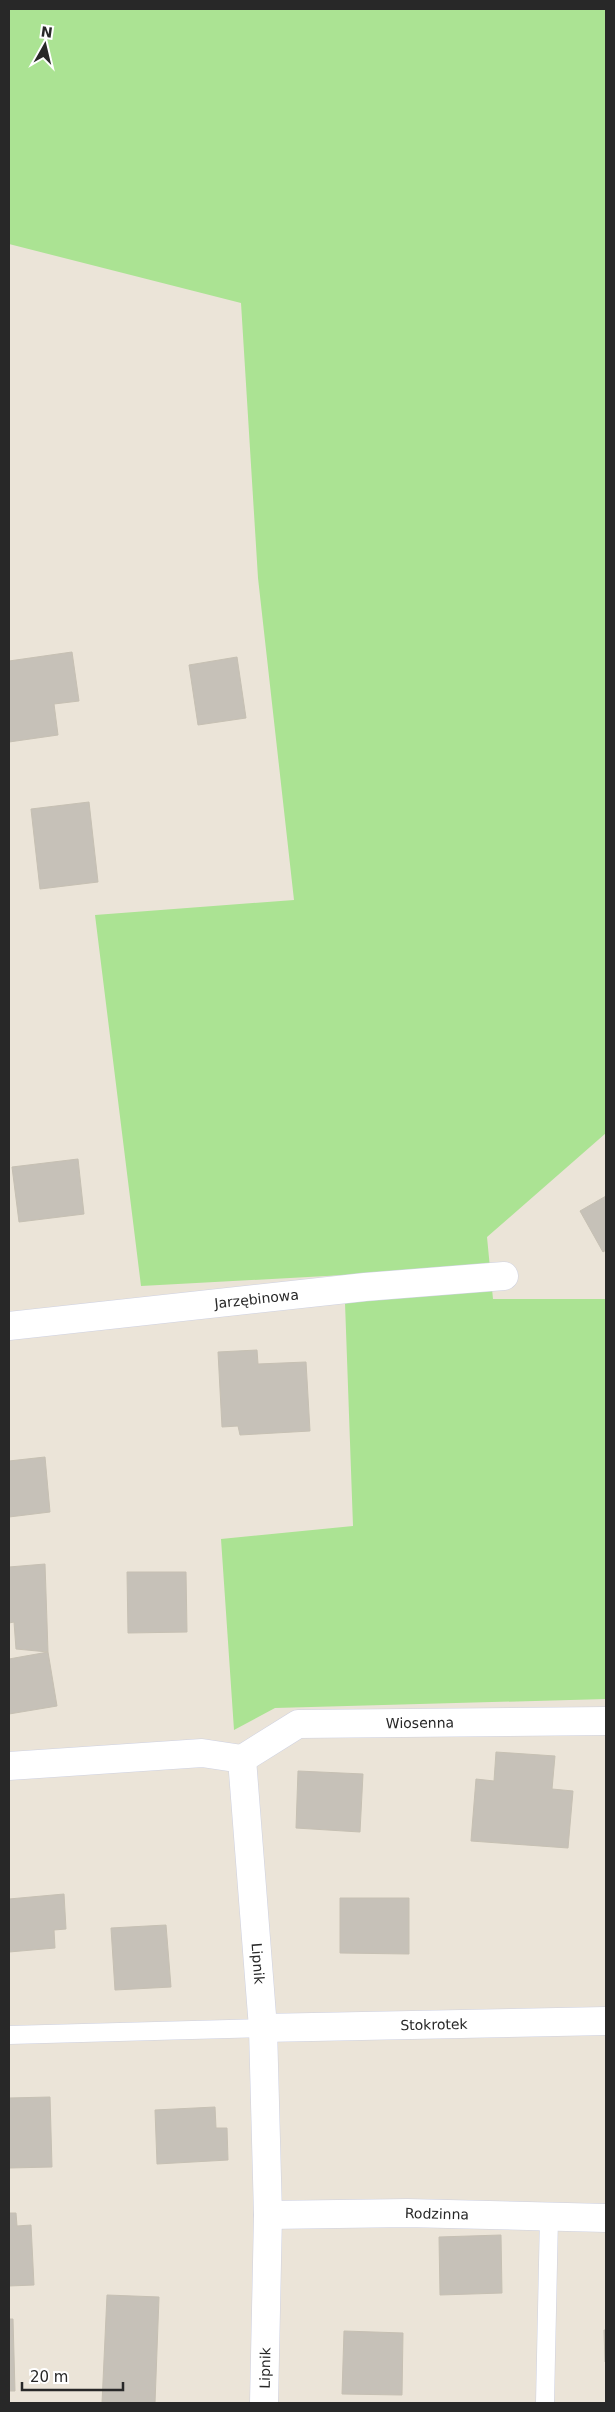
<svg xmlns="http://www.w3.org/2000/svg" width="615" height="2412" font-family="'DejaVu Sans',sans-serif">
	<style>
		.green { fill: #abe393 }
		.building { fill: #c6c1b8; stroke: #c6c0b3 }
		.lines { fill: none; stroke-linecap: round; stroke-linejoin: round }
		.service-casing { stroke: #ced1e1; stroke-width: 19 }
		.minor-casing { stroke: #ced1e1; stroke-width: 29 }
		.service { stroke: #fff; stroke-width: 18 }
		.minor { stroke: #fff; stroke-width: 28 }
		.labels { text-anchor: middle; stroke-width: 5; stroke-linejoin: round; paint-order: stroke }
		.street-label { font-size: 14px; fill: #282828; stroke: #fff }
	</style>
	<rect width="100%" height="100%" fill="#ebe4d8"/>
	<!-- green -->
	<path class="green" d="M9,9H606V1133L487,1237L493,1299H606V1699L275,1708L234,1730L221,1539L353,1526L344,1275L141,1286L95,915L294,900L258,578L241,303L9,244Z"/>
	<!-- building -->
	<path class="building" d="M72,652L79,701L54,704L58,735L9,742V661Z
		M237,657L246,718L198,725L189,665Z
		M89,802L98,882L40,889L31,809Z
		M78,1159L84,1214L19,1222L12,1167Z
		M606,1196V1250L603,1252L580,1211Z
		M257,1350L258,1364L306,1362L310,1431L240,1435L238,1426L222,1427L218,1352Z
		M45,1457L50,1512L9,1517V1461Z
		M45,1564L48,1652L16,1649L14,1622L9,1623V1567Z
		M127,1572H186L187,1632L128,1633Z
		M48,1652L57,1706L9,1714V1659Z
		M496,1752L555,1756L552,1789L573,1791L568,1848L471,1841L476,1779L494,1781Z
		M298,1771L363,1774L360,1832L296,1828Z
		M64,1894L66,1929L54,1930L55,1948L9,1952V1899Z
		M340,1898H409V1954L340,1953Z
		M166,1925L171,1987L115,1990L111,1928Z
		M50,2097L52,2167L9,2168V2098Z
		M215,2107L216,2128H227L228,2160L157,2164L155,2110Z
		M9,2213H16L17,2226L31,2225L34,2285L9,2286Z
		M501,2235L502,2293L440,2295L439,2237Z
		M107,2295L159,2297L155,2403H102Z
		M9,2319H13L15,2391H9Z
		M604,2330H606V2362H605Z
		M344,2331L403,2333L402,2395L342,2394Z"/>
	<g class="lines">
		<defs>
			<path id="service" d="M9,2035L263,2028
				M545,2403L549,2217"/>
			<g id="minor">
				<path id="s1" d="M9,1326L365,1287L504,1276"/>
				<path id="s2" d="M242,1759L298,1724L606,1721"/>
				<path id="s3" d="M9,1766L202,1753L242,1759L263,2028L268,2215L264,2403"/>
				<path id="s4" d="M263,2028L606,2021"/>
				<path id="s5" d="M268,2215L407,2213L606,2218"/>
			</g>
		</defs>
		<!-- service casing -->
		<use href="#service" class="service-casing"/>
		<!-- minor casing -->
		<use href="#minor" class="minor-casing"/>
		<!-- service -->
		<use href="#service" class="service"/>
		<!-- minor -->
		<use href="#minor" class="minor"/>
	</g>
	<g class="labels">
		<!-- street labels -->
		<g class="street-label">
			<text dy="5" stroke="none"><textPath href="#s1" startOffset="249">Jarzębinowa</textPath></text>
			<text dy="5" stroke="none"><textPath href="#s2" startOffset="188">Wiosenna</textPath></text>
			<text dy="5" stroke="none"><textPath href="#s3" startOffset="439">Lipnik</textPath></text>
			<text dy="5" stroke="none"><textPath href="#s4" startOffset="171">Stokrotek</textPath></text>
			<text dy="5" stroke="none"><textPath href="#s5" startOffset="169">Rodzinna</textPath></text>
			<text transform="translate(265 2368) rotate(-89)" y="5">Lipnik</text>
		</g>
	</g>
	<!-- border -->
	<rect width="615" height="2412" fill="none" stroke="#282828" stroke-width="20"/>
	<!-- north arrow -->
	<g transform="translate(45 45) rotate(8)" stroke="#ffffff" stroke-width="4" paint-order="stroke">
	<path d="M0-4L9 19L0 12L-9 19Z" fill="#282828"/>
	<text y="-8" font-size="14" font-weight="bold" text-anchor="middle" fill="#282828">N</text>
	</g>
	<!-- scale -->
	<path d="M22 2382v8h101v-8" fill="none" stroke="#282828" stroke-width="2.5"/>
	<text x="30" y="2382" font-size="15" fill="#282828" stroke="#ffffff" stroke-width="4" paint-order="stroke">20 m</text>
</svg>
